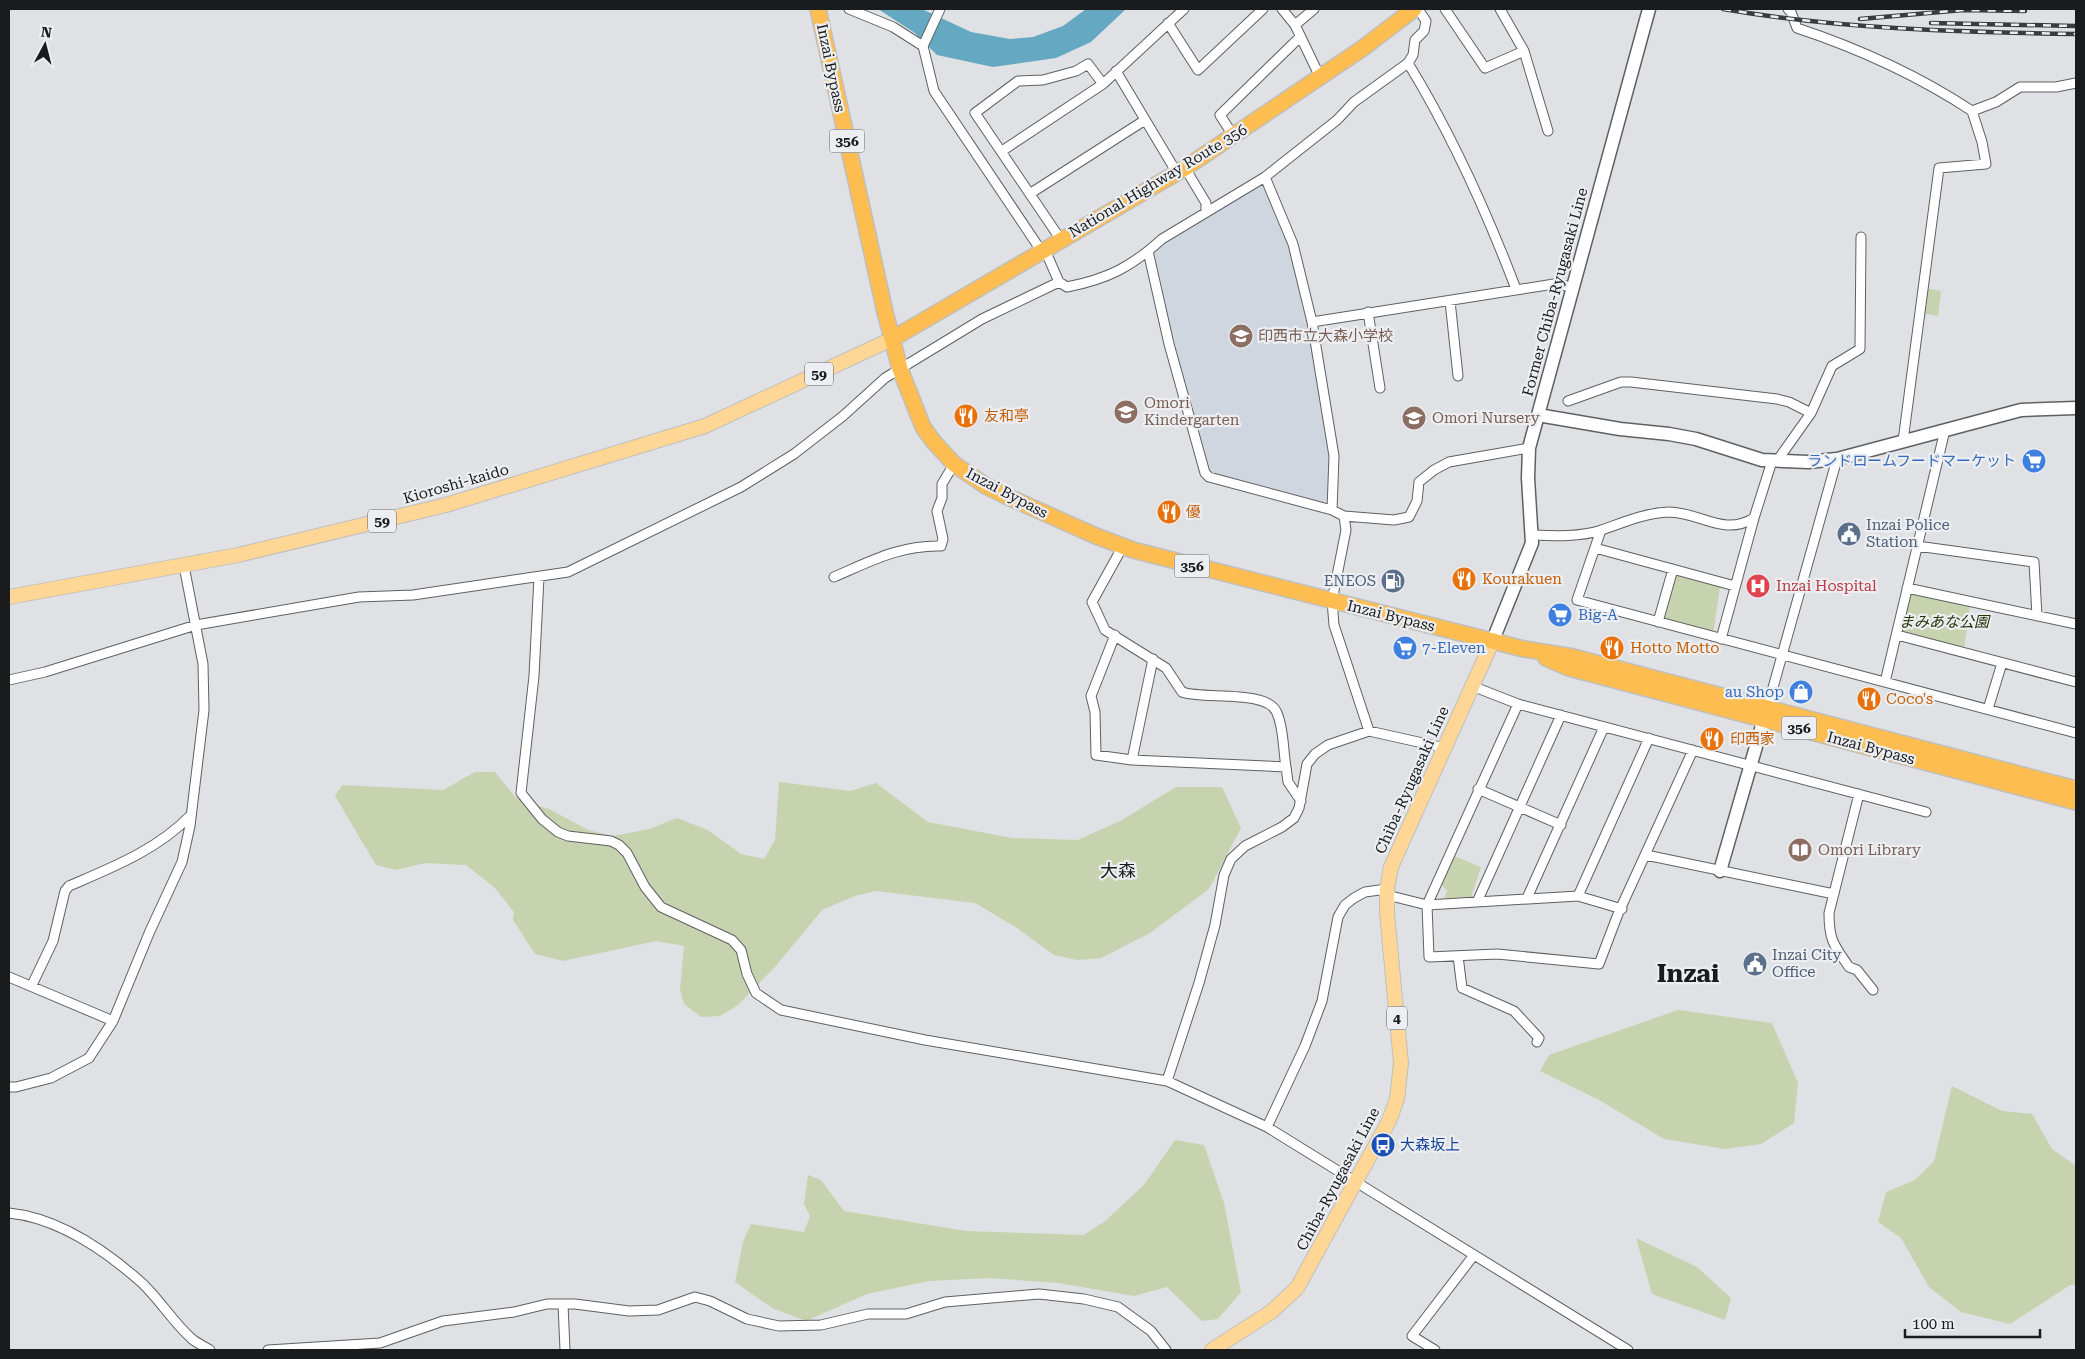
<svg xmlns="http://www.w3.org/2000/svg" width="2085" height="1359" font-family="'Roboto Serif','Noto Sans JP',serif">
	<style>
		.built { fill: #d0d6e0 }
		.green { fill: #c7d3ae }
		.water { fill: #65a8c2 }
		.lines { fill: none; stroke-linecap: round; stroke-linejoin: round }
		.street-casing { stroke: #5e6062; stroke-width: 11 }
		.secondary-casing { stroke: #5e6062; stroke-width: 15 }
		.primary-casing { stroke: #bfbfbf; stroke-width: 16 }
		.highway-casing { stroke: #bfbfbf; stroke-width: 18 }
		.street { stroke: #fff; stroke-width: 9 }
		.secondary { stroke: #fff; stroke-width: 12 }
		.primary { stroke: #fed796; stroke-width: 14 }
		.highway { stroke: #febd50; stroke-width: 15 }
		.rail-casing { stroke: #3a3b3c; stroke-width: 4.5 }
		.rail { stroke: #eceef1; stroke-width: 2.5; stroke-dasharray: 8; stroke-linecap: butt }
		.labels { text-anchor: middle; stroke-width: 4.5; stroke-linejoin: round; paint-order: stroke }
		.shield { fill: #eceef1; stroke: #595a5c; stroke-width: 1 }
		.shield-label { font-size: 14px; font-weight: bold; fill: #1a1b1c }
		.street-label { font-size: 15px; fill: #1a1b1c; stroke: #eceef1 }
		.education-label { font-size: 15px; fill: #785e54; stroke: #eceef1; text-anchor: start }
		.food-label { font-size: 15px; fill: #c56008; stroke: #eceef1; text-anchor: start }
		.shop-label { font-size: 15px; fill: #366cbe; stroke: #eceef1; text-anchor: end }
		.service-label { font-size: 15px; fill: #4e5e75; stroke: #eceef1; text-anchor: start }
		.health-label { font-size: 15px; fill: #be3a42; stroke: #eceef1; text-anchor: start }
		.park-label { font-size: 15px; font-style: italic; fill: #273106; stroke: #eceef1 }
		.transit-label { font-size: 15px; fill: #164399; stroke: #eceef1; text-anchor: start }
		.quarter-label { font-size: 18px; fill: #1a1b1c; stroke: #eceef1 }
		.town-label { font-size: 25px; font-weight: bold; fill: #1a1b1c; stroke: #eceef1 }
	</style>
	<rect width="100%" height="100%" fill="#dfe1e4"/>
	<!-- built -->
	<path class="built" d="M1260,183L1265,185L1294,254V269L1303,302L1330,451L1328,499L1321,504L1208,471L1152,262L1155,248Z"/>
	<!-- green -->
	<path class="green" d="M1925,288L1941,291L1938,316L1922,313Z
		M1675,575L1720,587L1713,634L1662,620Z
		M1908,593L1970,606L1964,649L1898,632Z
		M475,772H495L516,798L551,810L588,830L613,836L649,829L677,818L708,830L741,854L764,859L775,840L779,782L850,791L876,783L928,822L1012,838L1078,840L1122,820L1176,787H1222L1241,828L1209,889L1150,933L1101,958L1077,960L1054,955L1017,928L975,903L876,891L855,896L822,910L775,967L738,1005L720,1016L701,1017L684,1004L680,990L684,946L656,941L563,961L535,954L513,920L514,912L495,888L466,865L425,863L397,870L376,865L335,796L342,785L443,790Z
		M1452,855L1481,867L1471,897L1444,899L1447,891L1440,883Z
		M1678,1010L1772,1023L1798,1083L1794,1123L1761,1144L1725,1149L1664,1139L1601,1101L1540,1071L1549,1055Z
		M1952,1086L2002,1111L2032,1114L2052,1149L2076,1166V1285H2070L2010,1324L1961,1312L1929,1287L1901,1238L1878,1222L1886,1192L1915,1180L1934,1161Z
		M1175,1140L1204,1145L1224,1203L1241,1292L1218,1319L1202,1321L1167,1287L1134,1296L1058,1283L989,1278L929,1281L867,1294L806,1321L772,1308L735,1282L743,1242L751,1224L804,1232L810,1216L804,1204L808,1175L821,1180L844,1211L966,1231L1084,1235L1105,1221L1144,1185Z
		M1636,1238L1697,1267L1731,1298L1725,1320L1652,1294Z"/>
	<!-- water -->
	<path class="water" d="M878,9H922L971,32L1010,39L1033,37L1063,26L1086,9H1126L1091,42L1056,58L993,67L937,55L915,33Z"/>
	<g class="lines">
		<defs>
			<path id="street" d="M849,9L893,27L923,46L934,91L1042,252
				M1282,9L1295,25L1320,77
				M1445,9L1485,68L1524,51
				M1500,9L1524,51L1548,131
				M1788,9L1791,12L1797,28C1860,49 1916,74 1972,111L1996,102L2020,87H2056L2076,83
				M1168,23L1198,70L1263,9
				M1295,25L1314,9
				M923,46L940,9
				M1408,63C1452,135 1486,210 1516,289
				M1116,71L1177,173
				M1234,137L1220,115L1300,37
				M1002,151L1103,84L1184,9
				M1185,168L1206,203V211
				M1265,177L1293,244L1312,322L1334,456L1332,510L1344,516L1346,530L1332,601L1334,625L1369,731
				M1031,193L1145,120
				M1061,240L975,113L1018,81L1043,80L1076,71L1088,64L1103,84
				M1045,250L1059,282
				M1148,251L1169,344L1205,473L1209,477L1332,510
				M1450,301L1458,376
				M1368,312L1380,388
				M1312,322L1554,284L1573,287
				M1568,401L1621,382H1631L1777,399L1789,402L1811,413
				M1903,441L1939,168L1986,164L1982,142L1972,111
				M1777,461L1811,413L1832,366L1860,349L1861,237
				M1344,516L1394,520L1409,517L1417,501L1419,482L1434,470L1449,462L1529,448
				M1601,530L1577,600L2076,733
				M1533,535C1556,536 1580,537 1602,530C1624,522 1645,513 1669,512C1700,512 1723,537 1754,518
				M1123,546L1092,602L1105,630L1166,668L1182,692C1203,700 1268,689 1277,713C1284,729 1283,750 1286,767
				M1917,546L2034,562L2037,616
				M1595,548L1735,586
				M539,577L534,676L521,793L542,819L558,832L568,836L611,841L619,845L627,853L645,887L661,907L732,940L741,950L747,974L756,993L781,1010L925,1040L1167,1081L1267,1127L1628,1350
				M834,577C871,561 900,545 941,546L943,539L937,511L942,498V484L954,464
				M1907,588L2076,624
				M1658,622L1673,569
				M1115,635L1091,696L1095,712L1096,755L1132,760L1286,767L1288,782L1301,801
				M1897,635L2076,682
				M1721,639L1754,518L1772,461
				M9,680L45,672L196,625L359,597L413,595L568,572L741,487L794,454L843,416L885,378L982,319L1059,282L1067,287C1108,279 1131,267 1162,239L1265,177L1337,120L1354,102L1408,63L1413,55L1415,40L1424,31L1426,21L1418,9
				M1885,682L1945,430
				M1472,686L1518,704L1926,812
				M1518,704L1427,905L1429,957L1497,954L1599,964L1618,914L1693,750
				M1767,709L1837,459
				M1988,709L2002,663
				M1132,760L1153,659
				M1478,789L1561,825
				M1859,794L1829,913C1829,941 1834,945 1849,967L1857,970L1873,990
				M1646,855L1834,894
				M1387,895L1427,905L1578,896L1622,909
				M1578,896L1649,738
				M1527,898L1604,727
				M1477,902L1561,715
				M1458,956L1462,988L1514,1011L1539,1038L1537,1042
				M9,977L113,1021
				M32,985L53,941L65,891L69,886C113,867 157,850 191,815
				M1167,1081L1199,983L1215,925L1224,875L1231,859L1245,846L1282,827L1294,818L1299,808L1307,764L1315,754L1328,745L1369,731L1445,748
				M9,1087H16L51,1078L89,1058L113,1021L150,931L182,862L190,826L204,710L203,664L184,566
				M1267,1127L1305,1046L1322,1001L1338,917L1345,905L1354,898L1365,892L1387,889
				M9,1213C59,1218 105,1250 142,1283C160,1300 173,1322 191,1338C196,1343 204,1346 210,1350
				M563,1304L565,1350
				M268,1350L380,1343L443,1321L514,1312L547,1304H575L629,1311L658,1310L695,1297L710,1301L747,1319L779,1326L821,1325L868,1314H906L945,1302L1039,1294L1084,1299L1118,1307L1151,1331L1166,1350
				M1435,1350L1412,1336L1474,1255"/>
			<path id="secondary" d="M1538,415L1620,429L1669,434L1696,439L1762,460L1808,462L1837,459L2021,410L2076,408
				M1493,640L1532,543L1528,478L1529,448L1649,9
				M1720,871L1766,712"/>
			<path id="primary" d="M9,597L238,555L446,505L705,426L892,339
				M1212,1350L1271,1312L1297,1288L1389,1121L1397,1099L1401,1063L1387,913V889L1391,867L1493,640"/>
			<path id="highway" d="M818,9L885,312L900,369L923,427L933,441L954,464L986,486L1006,496L1096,536L1133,550L1524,649L1573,657L2076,789
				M892,339L1185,168L1363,48L1414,9
				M1546,658L1569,668L2076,802"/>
		</defs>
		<!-- street casing -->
		<use href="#street" class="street-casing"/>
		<!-- secondary casing -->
		<use href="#secondary" class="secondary-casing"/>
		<!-- primary casing -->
		<use href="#primary" class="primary-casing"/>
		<!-- highway casing -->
		<use href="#highway" class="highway-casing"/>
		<!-- street -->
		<use href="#street" class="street"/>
		<!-- secondary -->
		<use href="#secondary" class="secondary"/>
		<!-- primary -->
		<use href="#primary" class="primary"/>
		<!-- highway -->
		<use href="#highway" class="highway"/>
		<defs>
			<path id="rail" d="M1723,9C1840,29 1959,32 2076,34
				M1860,19L1963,10L2025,11
				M1931,23L2076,26"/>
		</defs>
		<!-- rail casing -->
		<use href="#rail" class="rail-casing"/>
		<!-- rail -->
		<use href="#rail" class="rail"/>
	</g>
	<!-- icons -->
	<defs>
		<symbol id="school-disc" viewBox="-11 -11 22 22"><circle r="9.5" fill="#8d6e63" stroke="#eceef1"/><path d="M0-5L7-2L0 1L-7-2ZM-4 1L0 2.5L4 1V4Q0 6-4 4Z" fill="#fff"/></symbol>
		<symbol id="restaurant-disc" viewBox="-11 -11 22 22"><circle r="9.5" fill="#e8710a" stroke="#eceef1"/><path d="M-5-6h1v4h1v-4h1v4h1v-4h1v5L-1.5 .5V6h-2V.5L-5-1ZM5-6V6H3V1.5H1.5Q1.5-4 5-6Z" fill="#fff"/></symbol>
		<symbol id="supermarket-disc" viewBox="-11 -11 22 22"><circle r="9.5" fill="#3f7fe0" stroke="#eceef1"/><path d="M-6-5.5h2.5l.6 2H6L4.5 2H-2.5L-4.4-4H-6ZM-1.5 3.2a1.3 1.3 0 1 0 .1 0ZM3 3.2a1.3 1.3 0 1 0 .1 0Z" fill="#fff"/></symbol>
		<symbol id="civic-disc" viewBox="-11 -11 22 22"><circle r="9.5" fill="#5c6f8a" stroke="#eceef1"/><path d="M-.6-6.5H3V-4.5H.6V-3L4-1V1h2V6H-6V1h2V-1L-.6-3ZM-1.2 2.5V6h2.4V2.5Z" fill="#fff"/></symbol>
		<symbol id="fuel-disc" viewBox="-11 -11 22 22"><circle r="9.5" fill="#5c6f8a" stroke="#eceef1"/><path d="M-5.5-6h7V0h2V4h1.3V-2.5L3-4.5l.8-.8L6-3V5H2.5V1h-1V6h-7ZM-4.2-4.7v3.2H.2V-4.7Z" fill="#fff"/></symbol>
		<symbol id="hospital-disc" viewBox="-11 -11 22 22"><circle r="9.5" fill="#e0444e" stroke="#eceef1"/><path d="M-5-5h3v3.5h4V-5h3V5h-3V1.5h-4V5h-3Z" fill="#fff"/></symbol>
		<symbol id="shop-disc" viewBox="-11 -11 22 22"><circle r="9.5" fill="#3f7fe0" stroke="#eceef1"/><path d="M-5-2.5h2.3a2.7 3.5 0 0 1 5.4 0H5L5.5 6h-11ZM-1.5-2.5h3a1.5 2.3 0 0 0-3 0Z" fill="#fff"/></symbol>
		<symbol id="library-disc" viewBox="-11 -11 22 22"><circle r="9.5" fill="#8d6e63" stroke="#eceef1"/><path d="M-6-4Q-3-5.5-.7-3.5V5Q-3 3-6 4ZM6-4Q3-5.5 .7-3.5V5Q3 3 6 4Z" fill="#fff"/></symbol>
		<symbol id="bus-disc" viewBox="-11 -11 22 22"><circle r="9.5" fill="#1a4fb4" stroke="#eceef1"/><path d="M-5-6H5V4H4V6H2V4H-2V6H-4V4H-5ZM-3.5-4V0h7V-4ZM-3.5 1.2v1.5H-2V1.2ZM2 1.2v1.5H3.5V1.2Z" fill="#fff"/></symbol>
	</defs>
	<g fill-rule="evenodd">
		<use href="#school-disc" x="1227" y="322" width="28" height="28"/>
		<use href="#school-disc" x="1112" y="398" width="28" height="28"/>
		<use href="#restaurant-disc" x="952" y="402" width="28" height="28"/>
		<use href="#school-disc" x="1400" y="404" width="28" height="28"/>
		<use href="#supermarket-disc" x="2020" y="447" width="28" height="28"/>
		<use href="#restaurant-disc" x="1155" y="498" width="28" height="28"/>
		<use href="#civic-disc" x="1835" y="520" width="28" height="28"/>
		<use href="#restaurant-disc" x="1450" y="565" width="28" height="28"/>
		<use href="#fuel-disc" x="1379" y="567" width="28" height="28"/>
		<use href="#hospital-disc" x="1744" y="572" width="28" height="28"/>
		<use href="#supermarket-disc" x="1546" y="601" width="28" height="28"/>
		<use href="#supermarket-disc" x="1391" y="634" width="28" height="28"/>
		<use href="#restaurant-disc" x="1598" y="634" width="28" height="28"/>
		<use href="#shop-disc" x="1787" y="678" width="28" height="28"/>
		<use href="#restaurant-disc" x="1855" y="685" width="28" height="28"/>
		<use href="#restaurant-disc" x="1698" y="725" width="28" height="28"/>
		<use href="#library-disc" x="1786" y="836" width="28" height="28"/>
		<use href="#civic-disc" x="1741" y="950" width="28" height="28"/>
		<use href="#bus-disc" x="1369" y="1131" width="28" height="28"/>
	</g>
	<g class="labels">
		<!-- shield labels -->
		<g class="shield">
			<rect x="829.5" y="129.5" width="35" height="23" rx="4"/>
			<rect x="805" y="362.5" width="28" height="23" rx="4"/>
			<rect x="368" y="509.5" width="28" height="23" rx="4"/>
			<rect x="1174.5" y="554.5" width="35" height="23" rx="4"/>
			<rect x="1781.5" y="716.5" width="35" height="23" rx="4"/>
			<rect x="1387" y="1006.5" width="20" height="23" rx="4"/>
		</g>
		<g class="shield-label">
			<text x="847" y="146">356</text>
			<text x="819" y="379">59</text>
			<text x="382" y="526">59</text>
			<text x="1192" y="571">356</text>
			<text x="1799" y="733">356</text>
			<text x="1397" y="1023">4</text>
		</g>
		<!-- street labels -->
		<g class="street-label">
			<text transform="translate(831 68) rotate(78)" y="5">Inzai Bypass</text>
			<text transform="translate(1158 181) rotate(-31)" y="5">National Highway Route 356</text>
			<text transform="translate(1555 292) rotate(-75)" y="5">Former Chiba-Ryugasaki Line</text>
			<text transform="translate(456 484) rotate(-16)" y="5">Kioroshi-kaido</text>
			<text transform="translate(1007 493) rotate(28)" y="5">Inzai Bypass</text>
			<text transform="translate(1391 616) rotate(14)" y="5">Inzai Bypass</text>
			<text transform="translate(1871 748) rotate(15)" y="5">Inzai Bypass</text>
			<text transform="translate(1412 780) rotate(-66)" y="5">Chiba-Ryugasaki Line</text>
			<text transform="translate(1338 1179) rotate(-62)" y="5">Chiba-Ryugasaki Line</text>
		</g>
		<!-- education labels -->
		<g class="education-label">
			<text x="1258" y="341">印西市立大森小学校</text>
			<text x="1144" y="408">Omori<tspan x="1144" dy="17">Kindergarten</tspan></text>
			<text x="1432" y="423">Omori Nursery</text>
			<text x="1818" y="855">Omori Library</text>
		</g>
		<!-- food labels -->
		<g class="food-label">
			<text x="984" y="421">友和亭</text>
			<text x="1186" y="517">優</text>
			<text x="1482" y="584">Kourakuen</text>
			<text x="1630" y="653">Hotto Motto</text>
			<text x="1886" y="704">Coco's</text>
			<text x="1730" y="744">印西家</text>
		</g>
		<!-- shop labels -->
		<g class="shop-label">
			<text x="2016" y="466">ランドロームフードマーケット</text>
			<text x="1578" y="620" text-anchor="start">Big-A</text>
			<text x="1422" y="653" text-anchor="start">7-Eleven</text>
			<text x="1784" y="697">au Shop</text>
		</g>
		<!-- service labels -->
		<g class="service-label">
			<text x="1866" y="530">Inzai Police<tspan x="1866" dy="17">Station</tspan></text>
			<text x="1376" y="586" text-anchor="end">ENEOS</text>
			<text x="1772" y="960">Inzai City<tspan x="1772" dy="17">Office</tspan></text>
		</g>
		<!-- health labels -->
		<g class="health-label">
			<text x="1776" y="591">Inzai Hospital</text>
		</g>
		<!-- park labels -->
		<g class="park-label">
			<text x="1944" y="627">まみあな公園</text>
		</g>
		<!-- transit labels -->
		<g class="transit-label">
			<text x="1400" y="1150">大森坂上</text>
		</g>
		<!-- quarter labels -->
		<g class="quarter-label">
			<text x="1118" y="877">大森</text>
		</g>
		<!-- town labels -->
		<g class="town-label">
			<text x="1688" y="982">Inzai</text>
		</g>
	</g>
	<!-- border -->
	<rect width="2085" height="1359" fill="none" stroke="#1a1b1c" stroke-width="20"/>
	<!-- north arrow -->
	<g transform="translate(45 45) rotate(7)" stroke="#eceef1" stroke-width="4" paint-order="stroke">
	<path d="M0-4L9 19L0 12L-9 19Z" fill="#1a1b1c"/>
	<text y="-8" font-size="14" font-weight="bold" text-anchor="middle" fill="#1a1b1c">N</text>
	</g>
	<!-- scale -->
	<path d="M1905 1329v8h135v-8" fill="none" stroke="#1a1b1c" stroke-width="2.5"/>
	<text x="1912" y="1329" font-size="15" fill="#1a1b1c" stroke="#eceef1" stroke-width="4" paint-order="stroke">100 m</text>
</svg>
